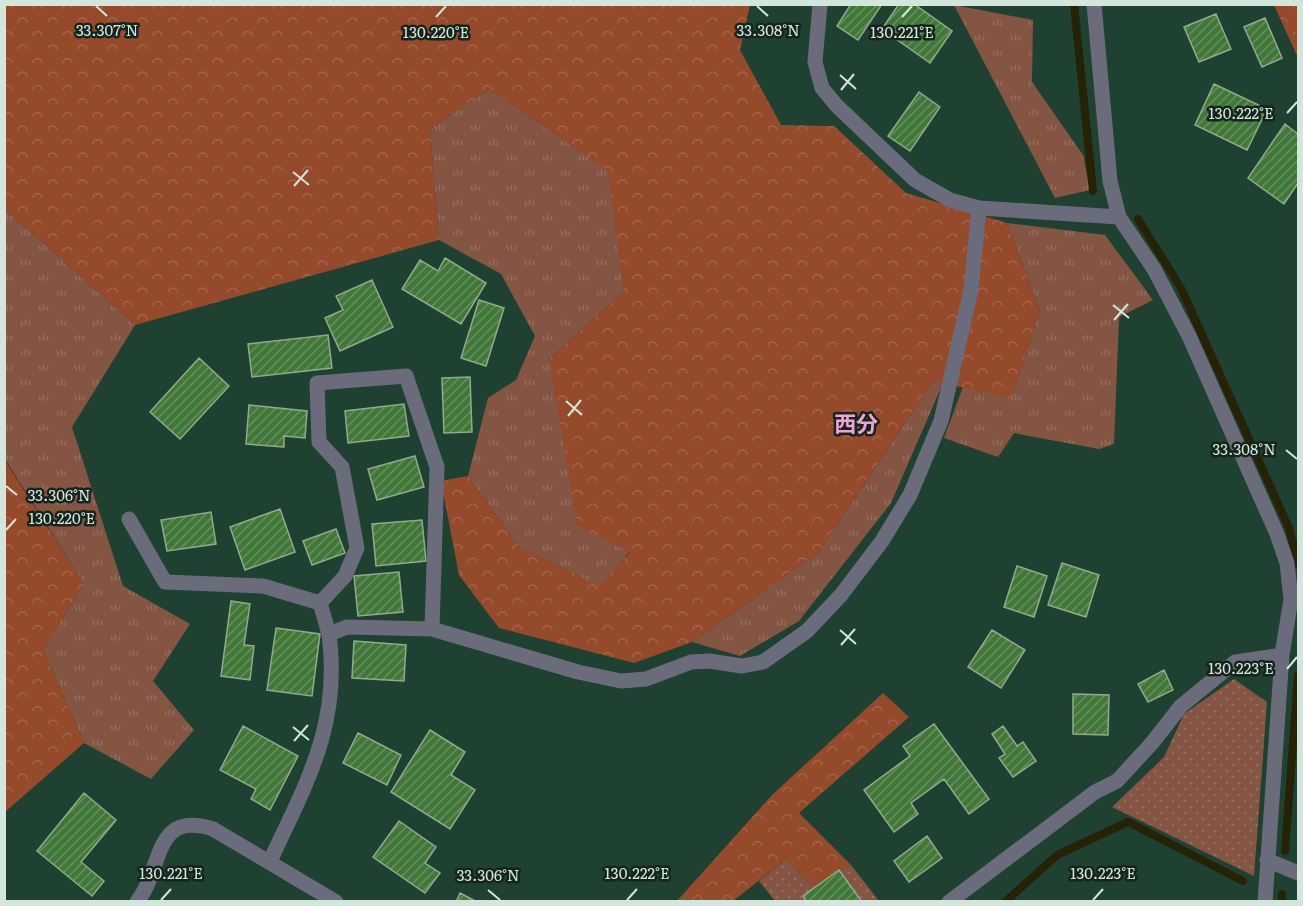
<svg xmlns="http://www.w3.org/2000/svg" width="1303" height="906" font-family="Literata,'Noto Sans JP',serif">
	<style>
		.grass { fill: url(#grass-tufts) }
		.forest { fill: url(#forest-crowns) }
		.park { fill: url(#park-dots) }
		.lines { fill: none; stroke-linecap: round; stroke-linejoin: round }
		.stream { stroke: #262206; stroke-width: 8 }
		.building { fill: url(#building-hatch); stroke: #92ab8e; stroke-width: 1.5 }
		.minor { stroke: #6b6c7b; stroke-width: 15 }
		.ticks { fill: none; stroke: #d3e6db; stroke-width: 2 }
		.labels { text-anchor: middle; stroke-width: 5; stroke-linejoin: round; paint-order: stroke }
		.neighbourhood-label { font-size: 22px; font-weight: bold; fill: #eba5d2; stroke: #15241c }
		.ticks-label { font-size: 15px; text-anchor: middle; fill: #d3e6db; stroke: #15241c; stroke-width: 5; stroke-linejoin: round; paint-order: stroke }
	</style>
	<defs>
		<pattern id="grass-tufts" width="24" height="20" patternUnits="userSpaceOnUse" patternTransform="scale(1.5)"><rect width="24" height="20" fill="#845543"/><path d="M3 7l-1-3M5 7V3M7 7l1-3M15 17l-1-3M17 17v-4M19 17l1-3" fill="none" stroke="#946d5e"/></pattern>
		<pattern id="forest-crowns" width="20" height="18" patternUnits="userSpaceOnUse" patternTransform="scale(1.5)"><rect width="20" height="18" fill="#964a2c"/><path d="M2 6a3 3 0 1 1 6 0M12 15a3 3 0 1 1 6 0" fill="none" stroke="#a4644a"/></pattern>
		<pattern id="park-dots" width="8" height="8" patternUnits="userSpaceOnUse" patternTransform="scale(1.5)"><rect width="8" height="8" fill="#845543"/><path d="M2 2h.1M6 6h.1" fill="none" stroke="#946d5e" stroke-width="1.8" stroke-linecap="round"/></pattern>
		<pattern id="building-hatch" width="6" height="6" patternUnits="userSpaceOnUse" patternTransform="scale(1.5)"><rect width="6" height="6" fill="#417738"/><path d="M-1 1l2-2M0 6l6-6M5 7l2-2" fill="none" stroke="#64915e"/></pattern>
	</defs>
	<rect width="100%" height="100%" fill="#1f4131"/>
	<!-- grass -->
	<path class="grass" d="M954,5L1033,20L1032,82L1083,155L1090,190L1055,198Z
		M489,89L609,171L624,291L549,359L630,551L600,587L518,546L468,476L488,398L516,380L535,336L501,274L439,240L430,129Z
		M5,209L135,325L72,427L123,586L190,624L153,681L194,730L151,779L84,743L43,649L84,584L5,459Z
		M1007,223L1105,235L1153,300L1119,317L1114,444L1099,449L1014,433L998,457L944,438L963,387L1011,397L1040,311Z
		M933,381L943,383L891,503L799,621L740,656L692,642L819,552Z"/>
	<!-- forest -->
	<path class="forest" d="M5,5H750L740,50L781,125L834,126L906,193L1007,223L1040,311L1011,398L933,381L819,552L692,642L634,663L499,628L459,575L441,481L468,476L518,546L599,586L630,552L577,526L549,359L624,291L608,171L489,89L430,129L439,240L135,325L5,209Z
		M1274,5H1298V58Z
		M4,459L84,584L43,649L84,743L5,812Z
		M883,693L909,717L799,813L851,865L812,886L786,859L733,901L676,902L772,795Z"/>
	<!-- park -->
	<path class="park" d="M1234,679L1267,702L1254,876L1112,807L1164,757L1184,714Z
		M786,859L812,886L851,865L879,901H775L759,881Z"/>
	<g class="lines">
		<!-- stream -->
		<path class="stream" d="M1074,4L1093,191
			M1138,219L1181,288L1289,528L1298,564
			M1285,851L1298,675
			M1005,902L1057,855L1128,822L1243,881
			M1282,902V894"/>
	</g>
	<!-- building -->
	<path class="building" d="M851,4H882L858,40L837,26Z
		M899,4H914L952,31L930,63L882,29Z
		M1216,14L1231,49L1199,62L1184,27Z
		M1265,18L1282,58L1262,67L1244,27Z
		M1214,84L1267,109L1247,150L1195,125Z
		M919,92L940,107L910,151L888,136Z
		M1285,124L1298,134V183L1284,204L1248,178Z
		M445,258L486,283L461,324L402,289L420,260L438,271Z
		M372,280L393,327L340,351L325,318L343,310L336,296Z
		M479,300L504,308L486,366L461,358Z
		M328,335L332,368L252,377L248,344Z
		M199,358L229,386L180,439L150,412Z
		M470,377L472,432L444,433L442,378Z
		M404,404L409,436L348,443L345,411Z
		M249,405L307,411L305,438L284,436V447L246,444Z
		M415,456L424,487L377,500L368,469Z
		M280,509L295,552L245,570L230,527Z
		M211,512L216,544L167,551L161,520Z
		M422,520L426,561L376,566L372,524Z
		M336,529L345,553L312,565L303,541Z
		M1062,563L1099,575L1086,617L1048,605Z
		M1017,566L1047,576L1034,617L1004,607Z
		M399,572L403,612L358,616L354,576Z
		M231,601L250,604L244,645L254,646L250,680L221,676Z
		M276,628L320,634L312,696L267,690Z
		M992,630L1025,650L1001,688L968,667Z
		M354,641L406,645L404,681L352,678Z
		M1164,670L1173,690L1148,702L1138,684Z
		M1073,694L1109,695L1108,735L1073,734Z
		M934,724L989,799L969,814L944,779L911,803L918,814L894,832L864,790L910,756L903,746Z
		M243,726L298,756L270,810L251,799L256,789L220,770Z
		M1003,726L1017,746L1023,742L1036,761L1013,777L999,758L1005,754L992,734Z
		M430,730L465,752L451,775L475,790L450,829L391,792Z
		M358,733L401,755L387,785L343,763Z
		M84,793L116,820L81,862L104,881L92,896L37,851Z
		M399,821L436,847L425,863L440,873L425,893L373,857Z
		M927,836L942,858L909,882L894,861Z
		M839,870L862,902H807L803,896Z
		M460,893L477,902H456Z"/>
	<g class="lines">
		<!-- minor -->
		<path class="minor" d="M820,4L815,62L822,88L837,106L915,180L950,200L979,208L1119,217
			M1094,4L1110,181L1119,217L1154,269L1189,336L1277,534L1287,563L1291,599L1282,655L1265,902
			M129,519L165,582L263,586L320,603L329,634
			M320,603L345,576L357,548L342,467L319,442L317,383L406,376L437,467L432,629
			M1267,860L1298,873
			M270,861C307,782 341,724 329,634L347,627L432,629L578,672L621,681L646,679L691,662L709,661L742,666L763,662L807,631L841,595L882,541L910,495L941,421L971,290L979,208
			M137,902C164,868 152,810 213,829L336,902
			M949,902L1095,792L1117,781L1152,743L1181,706L1235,662L1282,655"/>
	</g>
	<!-- ticks -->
	<path class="ticks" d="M96,6L107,16M757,6L768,16M436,17L446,6M902,17L912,6M840,75L856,89M841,90L854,74M1287,113L1297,102M293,172L309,185M294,186L308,170M1113,305L1129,318M1114,320L1128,304M566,401L582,415M568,416L581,400M1286,450L1297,459M6,486L17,495M6,530L16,519M840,630L856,644M841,645L855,629M1287,669L1297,657M293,727L309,740M294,741L308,725M488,890L500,900M161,900L171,889M627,900L637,889M1093,900L1103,889"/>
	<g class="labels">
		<!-- neighbourhood labels -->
		<g class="neighbourhood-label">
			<text x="856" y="432">西分</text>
		</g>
	</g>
	<g class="ticks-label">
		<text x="107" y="36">33.307°N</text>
		<text x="768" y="36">33.308°N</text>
		<text x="436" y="38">130.220°E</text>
		<text x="902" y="38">130.221°E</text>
		<text x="1241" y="119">130.222°E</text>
		<text x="1244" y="455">33.308°N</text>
		<text x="59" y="501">33.306°N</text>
		<text x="62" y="524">130.220°E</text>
		<text x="1241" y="674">130.223°E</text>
		<text x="171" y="879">130.221°E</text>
		<text x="637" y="879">130.222°E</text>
		<text x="1103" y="879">130.223°E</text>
		<text x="488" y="881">33.306°N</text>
	</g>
	<!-- border -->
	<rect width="1303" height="906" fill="none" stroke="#d3e6db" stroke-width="12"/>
</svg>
